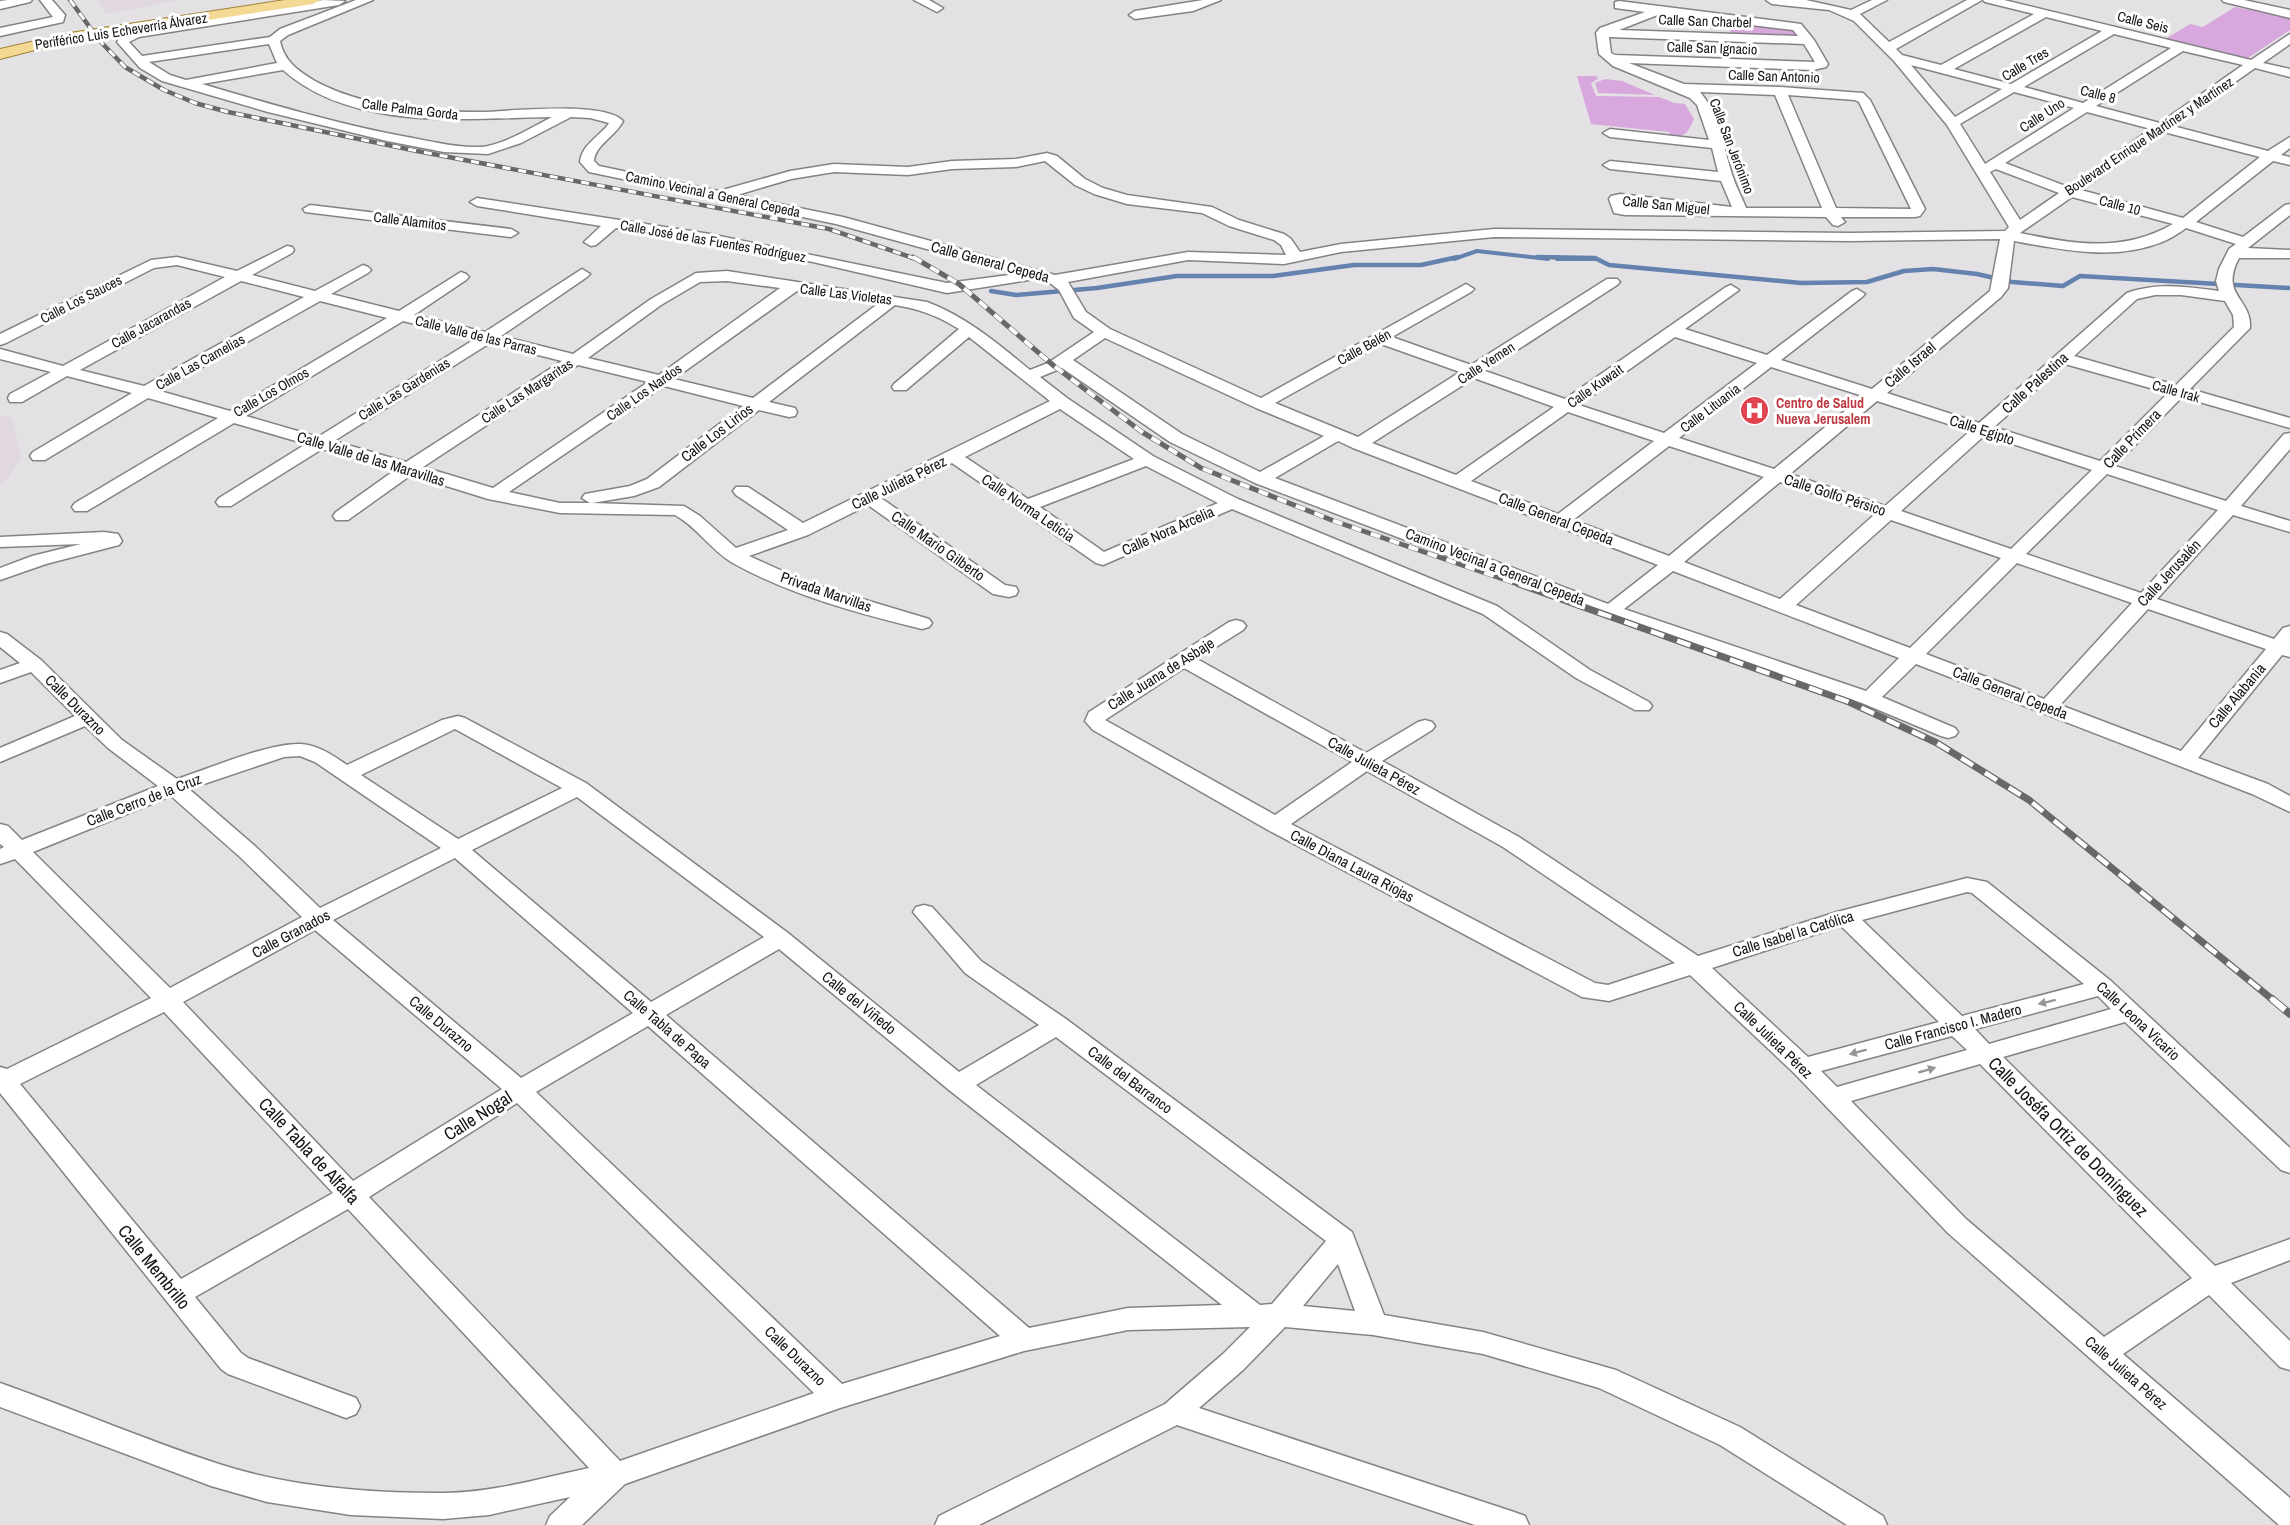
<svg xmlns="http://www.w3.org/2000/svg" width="2290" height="1525" font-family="'Archivo Narrow',sans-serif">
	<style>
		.built { fill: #e0d7e1 }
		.green { fill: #d7a7dd }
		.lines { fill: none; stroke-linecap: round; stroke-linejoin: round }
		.stream-far1 { stroke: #6482ae; stroke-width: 4 }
		.stream { stroke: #6482ae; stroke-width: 4.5 }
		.minor-casing { stroke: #858286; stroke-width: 3 }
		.major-casing { stroke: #a08339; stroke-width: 2 }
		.minor { fill: #fff; fill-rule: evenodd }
		.major { fill: #f3d994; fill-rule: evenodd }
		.rail-far3-casing { stroke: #69676a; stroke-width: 4.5 }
		.rail-far2-casing { stroke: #69676a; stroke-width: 5 }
		.rail-far1-casing { stroke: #69676a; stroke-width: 7 }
		.rail-casing { stroke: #69676a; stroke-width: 8 }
		.rail-far3 { stroke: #fff; stroke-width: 3; stroke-dasharray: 8; stroke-linecap: butt }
		.rail-far2 { stroke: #fff; stroke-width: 4; stroke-dasharray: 10; stroke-linecap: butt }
		.rail-far1 { stroke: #fff; stroke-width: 4.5; stroke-dasharray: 14; stroke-linecap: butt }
		.rail { stroke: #fff; stroke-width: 6; stroke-dasharray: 17; stroke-linecap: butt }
		.oneway { fill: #959596 }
		.labels { text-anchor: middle; stroke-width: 6; stroke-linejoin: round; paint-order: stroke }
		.far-street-label { font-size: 14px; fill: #141315; stroke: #fff }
		.far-health-label { font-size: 14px; font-weight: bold; fill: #be3a42; stroke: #fff; text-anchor: start }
		.street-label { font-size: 15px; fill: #141315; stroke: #fff }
		.near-street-label { font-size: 18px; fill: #141315; stroke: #fff }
	</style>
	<rect width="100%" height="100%" fill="#e4e1e4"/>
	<!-- built -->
	<path class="built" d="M99,0H179L106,14Z
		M0,415L12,418L21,457L8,478L0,483Z"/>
	<!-- green -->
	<path class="green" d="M2235,7L2290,18V30L2245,60L2162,41L2190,24L2203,27Z
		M1725,20L1793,27L1798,37L1732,35Z
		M1577,76H1596L1598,79L1591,83L1596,96L1659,97L1674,103L1685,104L1694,119C1687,133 1686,138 1669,136V132L1591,124Z
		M1605,79L1622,81L1655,95L1598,93L1595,83Z"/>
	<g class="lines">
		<!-- stream-far1 -->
		<path class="stream-far1" d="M1454,259L1477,251L1548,259
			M1557,259H1597"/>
		<!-- stream -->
		<path class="stream" d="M1537,257L1595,258L1609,265L1801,283L1867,282L1904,271L1933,269L1977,274L2012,282L2063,286L2080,276L2290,288
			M991,291L1016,295L1097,288L1177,276H1273L1354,265H1421L1458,257"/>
		<defs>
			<path id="minor" d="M8,0H32L30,2L0,9V1Z
				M40,0H52L65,15L63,22L0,36V28L53,17Z
				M323,0L345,1L339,5L139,37L129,42L142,56L270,37L280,29L356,0H373L288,35L280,41C284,61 298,71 315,81C350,100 389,107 429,110C447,112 465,112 484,112C512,111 604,101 623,121C616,136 595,145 594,161L599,166L719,191L790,171L834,164L908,167L952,161L1016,159L1047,153L1057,156L1085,179L1103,188L1127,195L1212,207L1239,220L1284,234L1291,239L1300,252L1341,244L1494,229L1850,233L2005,231L2009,227L1947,125L1894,61L1854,21L1829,10L1772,4L1766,0H1806L1851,10L1872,0H1887L1860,14L1889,42L1967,0H1982L1896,49L1902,55L1941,65L2034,14L1985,2L1983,0H2004L2251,60L2290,34V44L2263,63L2290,69V77L2255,68L2173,126L2268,151L2290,137V148L2281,155L2290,157V165L2273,161L2196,222L2243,237L2285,205L2290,204V215L2248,248L2290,250V258H2239C2219,296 2252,298 2250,328L2190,389L2290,418V428L2182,397L2115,466L2226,501L2284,434L2290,433V449L2241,506L2290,521V532L2233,515L2157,599L2274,639L2283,628L2290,626V657L2282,655L2198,758L2268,784L2290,796V812L2252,794L1916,664L1882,697L1955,728L1958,732L1955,736L1948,738L1941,736L1862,703L1603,615L1255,483L1170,442L1062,368L1040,377L1067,398L1153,456L1238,499L1497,606L1590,670L1649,702L1652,706L1649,710H1635L1576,678L1483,614L1232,509L1103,565L1096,563L952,463L881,498L1005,585L1016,587L1018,591L1016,595L1009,597L993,594L868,505L808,535L749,556L809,583L929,619L932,623L929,627L922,629C857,613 790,595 731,562C710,549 697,527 675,515L560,513L488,499L411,475L348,520H336L333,516L336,512L395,470L322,449L231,506H219L216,502L219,498L306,444L234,423L87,511H75L72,507L75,503L218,418L148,398L45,460H33L30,456L33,452L132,393L67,376L22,402H10L8,398L10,394L51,372L0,359V349L63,366L225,277L177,265L154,268L6,343L0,345V334L151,260L177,257L237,271L287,246L292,247L294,250L292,253L252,275L315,291L363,265L368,267L371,270L368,273L331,294L399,311L461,272L466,274L469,277L466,280L414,315L485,332L582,269L590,274L587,277L501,336L573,354L651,299L696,273L727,271L927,302C967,317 998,344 1030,370L1048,363L1094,332L1074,318L1059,290L1050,283L1035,279L947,293L813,262L710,242L616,228L596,245L591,246L584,242L601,226L477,206L470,202L477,198L710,234L947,283L1017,274L836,224L589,172L580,162C582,145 597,138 607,126L609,123L590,118L571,117L521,143L488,154L444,152L387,141L268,112L162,81L140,68L117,42L121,35L137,30ZM2046,17L2102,31L2011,84L1954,69ZM2114,34L2171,48L2083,103L2024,87ZM269,44L277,63L186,80L170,75L149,62ZM2183,51L2243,65L2160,123L2096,106ZM1911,65L2002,89L1955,117ZM283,70C353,132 466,118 552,117C532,127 502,146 480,147C456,148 431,141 407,137C338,124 270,104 202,84ZM2014,92L2074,108L1985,164L1960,124ZM2087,112L2151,129L2068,187L2005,163ZM2164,132L2260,157L2183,218L2081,190ZM1045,161L1075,185L1094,194L1127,204L1202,213L1229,226L1274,240L1281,245L1286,255L1188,252L1055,275L843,217L737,195L791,179L834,172L908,175L952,169L1016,167ZM1996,169L2059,193L2020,220L1990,172ZM2072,197L2173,224C2122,253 2075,244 2020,233ZM2186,228L2236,244L2229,249L2219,269L2216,281L2219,291C2187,287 2158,282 2127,293L1979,423L1887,393L2001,297L2008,288L2014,241C2063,250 2114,261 2162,242C2170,239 2179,233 2186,228ZM1494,237L1850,241L2000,239L1990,291L1872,389L1781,360L1862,297L1865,294L1857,289L1852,291L1767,355L1685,329L1739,290L1731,285L1726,287L1565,399L1485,371L1617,285L1620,282L1617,279H1607L1471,365L1392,337L1471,292L1474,289L1466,284L1261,398L1110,329L1086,312L1068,282L1188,260L1284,264L1341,252ZM241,281L304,297L144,386L80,370ZM727,281L780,288L659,375L588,358L661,305L700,282ZM797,291L879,303L753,398L674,379ZM2155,295H2181L2225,301L2233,315L2234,327L2176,385L2074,356L2137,299ZM320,301L387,318L230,411L160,391ZM895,305C920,309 938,316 959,329L894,384L892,387L894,390H906L969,337L1050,401L803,523L748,487H736L733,491L736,495L788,530L736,548L700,516L684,506L592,503L634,496L659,487L759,410L789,417L795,416L797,412L795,408L769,402ZM403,321L475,339L318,437L246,416ZM1675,337L1757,363L1664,433L1579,405ZM1105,338L1256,408L1324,436L1260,472L1182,434L1073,360ZM490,343L562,361L406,462L334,441ZM1381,344L1460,372L1358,437L1275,403ZM2065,364L2168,393L2100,461L1994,427ZM578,365L648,382L493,488L423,467ZM1771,367L1863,396L1774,469L1679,438ZM1474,378L1554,407L1456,475L1372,443ZM664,386L743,406L647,479L630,486L585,494L582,498L590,503H560L509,492ZM1877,401L1970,431L1885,506L1790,474ZM1060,409L1134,459L1028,499L965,457ZM1568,412L1654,441L1558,514L1471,481ZM1985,435L2092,470L2011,549L1901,511ZM1338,441L1353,448L1658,565L1608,604L1275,478ZM1669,446L1764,477L1669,556L1573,520ZM1146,466L1218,503L1104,552L1040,507ZM2107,474L2218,510L2141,593L2026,554ZM1780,482L1875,514L1780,599L1684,562ZM1891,520L2001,558L1910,648L1796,605ZM2017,563L2132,603L2044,699L1926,654ZM1673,571L1899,658L1866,691L1624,609ZM2148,609L2266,649L2181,751L2060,705Z
				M914,0H929L943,8L937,12Z
				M1203,0H1221L1193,11L1135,19L1129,15L1135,11Z
				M2222,0H2244L2290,10V18L2224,2Z
				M1619,1L1801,24L1814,40L1828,64L1826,67L1813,70L1629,63L1684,84L1780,87L1863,93L1870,100L1925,209L1920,216L1915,217H1841L1845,222L1838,226L1833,225L1826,217L1625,215L1614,213L1609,199L1611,196L1620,194L1732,207L1721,181L1610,169L1603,165L1610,161L1718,172L1712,148L1610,137L1603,133L1610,129L1709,140L1697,105L1690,98L1613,66L1599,54L1596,33L1600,28L1645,12L1615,8V2ZM1660,14L1793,30L1798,36L1619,30ZM1609,37L1804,44L1815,62L1615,55L1611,53ZM1700,92L1775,95L1822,208H1746C1742,197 1736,187 1733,177C1723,148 1720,115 1700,92ZM1788,95L1855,100L1859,102L1911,209L1836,208ZM1624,203L1656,207H1625Z
				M310,205L511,229L518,233L511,237L305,212L303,209Z
				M104,532L118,534L122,541L119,545L46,564L0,580V568L32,556L81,544L0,547V537Z
				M1236,620L1243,622L1246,626L1243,630L1197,659L1366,753L1418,722L1425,720L1432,722L1435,726L1432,730L1382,761L1519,837L1698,956L1837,912L1967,878L1987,882L2111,981L2290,1148V1173L2281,1170L2125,1022L2003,1057L2215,1266L2290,1239V1260L2231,1283L2290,1341V1370L2280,1367L2209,1295L2123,1354L2290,1498V1525H2279L1948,1233L1794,1073L1690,975L1609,1001L1582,997L1268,830L1093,730L1085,721L1089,712L1229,622ZM1184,668L1352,762L1275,815L1105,720ZM1367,771L1503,847L1675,963L1608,985L1595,983L1291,824ZM1967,892L1972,893L2084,984L1962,1016L1862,920ZM1841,926L1939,1022L1808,1057L1712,968ZM2098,996L2111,1009L1989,1044L1975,1029ZM1952,1036L1967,1050L1837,1087L1821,1071ZM1980,1064L2192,1278L2104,1337L1966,1219L1851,1101Z
				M0,632L7,634L41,660L122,740L177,779C208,769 271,742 301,744C318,745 334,756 347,765L442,720L458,716L465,718L586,783L788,933L959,1072L1039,1025L965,973L913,912L916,907L924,905L932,907L981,961L1066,1019L1352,1232L1384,1315L1483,1332L1616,1370L1740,1427L1883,1516L1887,1525H1847L1720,1445L1599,1388L1483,1354L1373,1335L1285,1327L1243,1370L1199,1408L1514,1512L1525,1516L1529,1525H1475L1177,1425L979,1525H935L939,1516L1165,1404L1223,1354L1250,1327L1128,1330L1024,1351L840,1408L625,1484L582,1525H546L550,1516L570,1497L489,1515L443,1519L351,1515L267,1502L211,1486L0,1407V1383C74,1409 147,1441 222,1465C291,1487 369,1493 442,1493C492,1493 541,1478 589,1468L348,1209L195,1297L241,1353L248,1358L356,1398L360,1406L356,1414L346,1418L228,1374L221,1369L0,1093V1067L7,1069L151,998L15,859L0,864V849L4,847L0,844V824L8,826L22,840L158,786L108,748L85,726L0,762V748L75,716L31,672L0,683V670L20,663L0,647ZM455,729L562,788L458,839L361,775ZM300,756L315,762L441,848L320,908L256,847L189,789L284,757ZM171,796L240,857L302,917L170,988L33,852ZM577,797L764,937L651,1002L472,850ZM455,858L633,1013L521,1078L333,920ZM315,930L502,1089L353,1181L183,1002ZM779,949L949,1090L1222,1305L1128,1308L1029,1328L666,1015ZM164,1012L333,1193L181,1279L20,1084ZM648,1026L1000,1336L842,1384L536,1092ZM1056,1037L1326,1241L1272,1304L1260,1305L976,1085ZM517,1103L814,1393L620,1461L369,1197ZM1338,1264L1355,1311L1303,1306Z"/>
			<path id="major" d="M285,0H320L313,4L70,41L0,59V49L70,33Z"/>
		</defs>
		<!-- minor casing -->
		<use href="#minor" class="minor-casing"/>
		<!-- major casing -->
		<use href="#major" class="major-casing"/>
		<!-- minor -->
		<use href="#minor" class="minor"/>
		<!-- major -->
		<use href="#major" class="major"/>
		<defs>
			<path id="rail-far3" d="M70,0L99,40L125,67L164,90L195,103L228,112L417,151L829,229L916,259"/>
			<path id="rail-far2" d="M913,257L959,284L1054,366L1142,432L1201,468L1334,521L1523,586"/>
			<path id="rail-far1" d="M1519,584L1849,702L1937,743L2029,800L2273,1000"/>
			<path id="rail" d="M2272,999L2290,1014"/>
		</defs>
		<!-- rail-far3 casing -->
		<use href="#rail-far3" class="rail-far3-casing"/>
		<!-- rail-far2 casing -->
		<use href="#rail-far2" class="rail-far2-casing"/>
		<!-- rail-far1 casing -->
		<use href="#rail-far1" class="rail-far1-casing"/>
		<!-- rail casing -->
		<use href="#rail" class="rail-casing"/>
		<!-- rail-far3 -->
		<use href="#rail-far3" class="rail-far3"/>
		<!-- rail-far2 -->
		<use href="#rail-far2" class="rail-far2"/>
		<!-- rail-far1 -->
		<use href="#rail-far1" class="rail-far1"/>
		<!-- rail -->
		<use href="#rail" class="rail"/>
	</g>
	<!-- one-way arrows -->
	<defs><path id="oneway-solid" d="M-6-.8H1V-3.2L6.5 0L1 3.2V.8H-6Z" transform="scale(1.5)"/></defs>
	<g class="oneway">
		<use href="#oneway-solid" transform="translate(2047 1002) rotate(166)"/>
		<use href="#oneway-solid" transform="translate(1858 1052) rotate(165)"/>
		<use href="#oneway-solid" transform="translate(1927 1070) rotate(-16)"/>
	</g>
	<!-- icons -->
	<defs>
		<symbol id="hospital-disc" viewBox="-11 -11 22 22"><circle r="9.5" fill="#e0444e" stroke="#fff"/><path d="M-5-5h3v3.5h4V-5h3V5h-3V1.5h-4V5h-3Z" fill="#fff"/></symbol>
	</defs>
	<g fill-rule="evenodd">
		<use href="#hospital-disc" x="1738" y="394" width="33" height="33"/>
	</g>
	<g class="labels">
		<!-- far-street labels -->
		<g class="far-street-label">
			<text transform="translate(1705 21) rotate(2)" y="5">Calle San Charbel</text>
			<text transform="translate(2143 22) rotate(14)" y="5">Calle Seis</text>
			<text transform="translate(121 31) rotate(-9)" y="5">Periférico Luis Echeverría Álvarez</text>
			<text transform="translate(1712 48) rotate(2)" y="5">Calle San Ignacio</text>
			<text transform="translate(2025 64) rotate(-31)" y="5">Calle Tres</text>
			<text transform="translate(1774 76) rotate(2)" y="5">Calle San Antonio</text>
			<text transform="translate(2098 94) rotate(14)" y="5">Calle 8</text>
			<text transform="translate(410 109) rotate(7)" y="5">Calle Palma Gorda</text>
			<text transform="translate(2042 115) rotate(-33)" y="5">Calle Uno</text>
			<text transform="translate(2149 136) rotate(-34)" y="5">Boulevard Enrique Martínez y Martínez</text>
			<text transform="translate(1732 146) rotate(69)" y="5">Calle San Jerónimo</text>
			<text transform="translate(713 194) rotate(12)" y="5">Camino Vecinal a General Cepeda</text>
			<text transform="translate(1666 205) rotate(6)" y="5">Calle San Miguel</text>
			<text transform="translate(2120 205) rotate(15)" y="5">Calle 10</text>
			<text transform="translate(410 221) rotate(7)" y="5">Calle Alamitos</text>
			<text transform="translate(713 241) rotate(10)" y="5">Calle José de las Fuentes Rodríguez</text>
			<text transform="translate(846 294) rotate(7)" y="5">Calle Las Violetas</text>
			<text transform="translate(81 299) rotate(-27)" y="5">Calle Los Sauces</text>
			<text transform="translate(151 323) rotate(-29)" y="5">Calle Jacarandas</text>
			<text transform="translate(476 335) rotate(14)" y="5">Calle Valle de las Parras</text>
			<text transform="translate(1364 347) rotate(-29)" y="5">Calle Belén</text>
			<text transform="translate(200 362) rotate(-29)" y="5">Calle Las Camelias</text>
			<text transform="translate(1486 363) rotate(-33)" y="5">Calle Yemen</text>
			<text transform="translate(1595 386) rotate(-35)" y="5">Calle Kuwait</text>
			<text transform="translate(404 389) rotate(-32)" y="5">Calle Las Gardenias</text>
			<text transform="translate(527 391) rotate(-33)" y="5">Calle Las Margaritas</text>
			<text transform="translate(2176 391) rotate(16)" y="5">Calle Irak</text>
			<text transform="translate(271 392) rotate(-30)" y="5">Calle Los Olmos</text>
			<text transform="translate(644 392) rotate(-35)" y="5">Calle Los Nardos</text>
			<text transform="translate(1710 408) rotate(-37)" y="5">Calle Lituania</text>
		</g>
		<!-- far-health labels -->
		<g class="far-health-label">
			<text x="1776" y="408">Centro de Salud<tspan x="1776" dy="16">Nueva Jerusalem</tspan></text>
		</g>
		<!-- street labels -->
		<g class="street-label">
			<text transform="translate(990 262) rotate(15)" y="5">Calle General Cepeda</text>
			<text transform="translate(1910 365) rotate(-40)" y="5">Calle Israel</text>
			<text transform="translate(2035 383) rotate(-42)" y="5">Calle Palestina</text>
			<text transform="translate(1982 430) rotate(18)" y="5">Calle Egipto</text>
			<text transform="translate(717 433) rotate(-37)" y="5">Calle Los Lirios</text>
			<text transform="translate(2132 439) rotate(-46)" y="5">Calle Primera</text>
			<text transform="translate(371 459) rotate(17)" y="5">Calle Valle de las Maravillas</text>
			<text transform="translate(899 483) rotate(-26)" y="5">Calle Julieta Pérez</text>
			<text transform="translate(1835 495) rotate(18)" y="5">Calle Golfo Pérsico</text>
			<text transform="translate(1028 508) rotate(34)" y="5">Calle Norma Leticia</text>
			<text transform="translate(1556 519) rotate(21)" y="5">Calle General Cepeda</text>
			<text transform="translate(1168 531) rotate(-24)" y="5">Calle Nora Arcelia</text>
			<text transform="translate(938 546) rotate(35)" y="5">Calle Mario Gilberto</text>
			<text transform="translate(1495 567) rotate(21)" y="5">Camino Vecinal a General Cepeda</text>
			<text transform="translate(2169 573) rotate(-47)" y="5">Calle Jerusalén</text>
			<text transform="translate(826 592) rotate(19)" y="5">Privada Marvillas</text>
			<text transform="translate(1161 674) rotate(-32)" y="5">Calle Juana de Asbaje</text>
			<text transform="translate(2010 693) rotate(21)" y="5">Calle General Cepeda</text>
			<text transform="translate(2237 696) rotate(-50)" y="5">Calle Alabania</text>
			<text transform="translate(75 705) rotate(45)" y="5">Calle Durazno</text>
			<text transform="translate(1374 766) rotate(29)" y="5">Calle Julieta Pérez</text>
			<text transform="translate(144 800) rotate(-21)" y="5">Calle Cerro de la Cruz</text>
			<text transform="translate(1352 866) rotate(28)" y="5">Calle Diana Laura Riojas</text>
			<text transform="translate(291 934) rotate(-28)" y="5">Calle Granados</text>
			<text transform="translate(1793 934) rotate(-17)" y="5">Calle Isabel la Católica</text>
			<text transform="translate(859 1003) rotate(39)" y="5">Calle del Viñedo</text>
			<text transform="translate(2138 1021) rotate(43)" y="5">Calle Leona Vicario</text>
			<text transform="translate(441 1024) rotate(40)" y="5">Calle Durazno</text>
			<text transform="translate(1953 1027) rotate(-15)" y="5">Calle Francisco I. Madero</text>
			<text transform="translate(667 1029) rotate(41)" y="5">Calle Tabla de Papa</text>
			<text transform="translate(1773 1040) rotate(44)" y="5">Calle Julieta Pérez</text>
			<text transform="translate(1130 1080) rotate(37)" y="5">Calle del Barranco</text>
			<text transform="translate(795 1356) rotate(44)" y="5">Calle Durazno</text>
			<text transform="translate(2126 1373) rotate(41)" y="5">Calle Julieta Pérez</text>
		</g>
		<!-- near-street labels -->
		<g class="near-street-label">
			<text transform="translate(478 1116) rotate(-32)" y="6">Calle Nogal</text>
			<text transform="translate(2068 1137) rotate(45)" y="6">Calle Joséfa Ortiz de Domínguez</text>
			<text transform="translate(309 1151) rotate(47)" y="6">Calle Tabla de Alfalfa</text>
			<text transform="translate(154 1267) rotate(51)" y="6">Calle Membrillo</text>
		</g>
	</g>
</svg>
